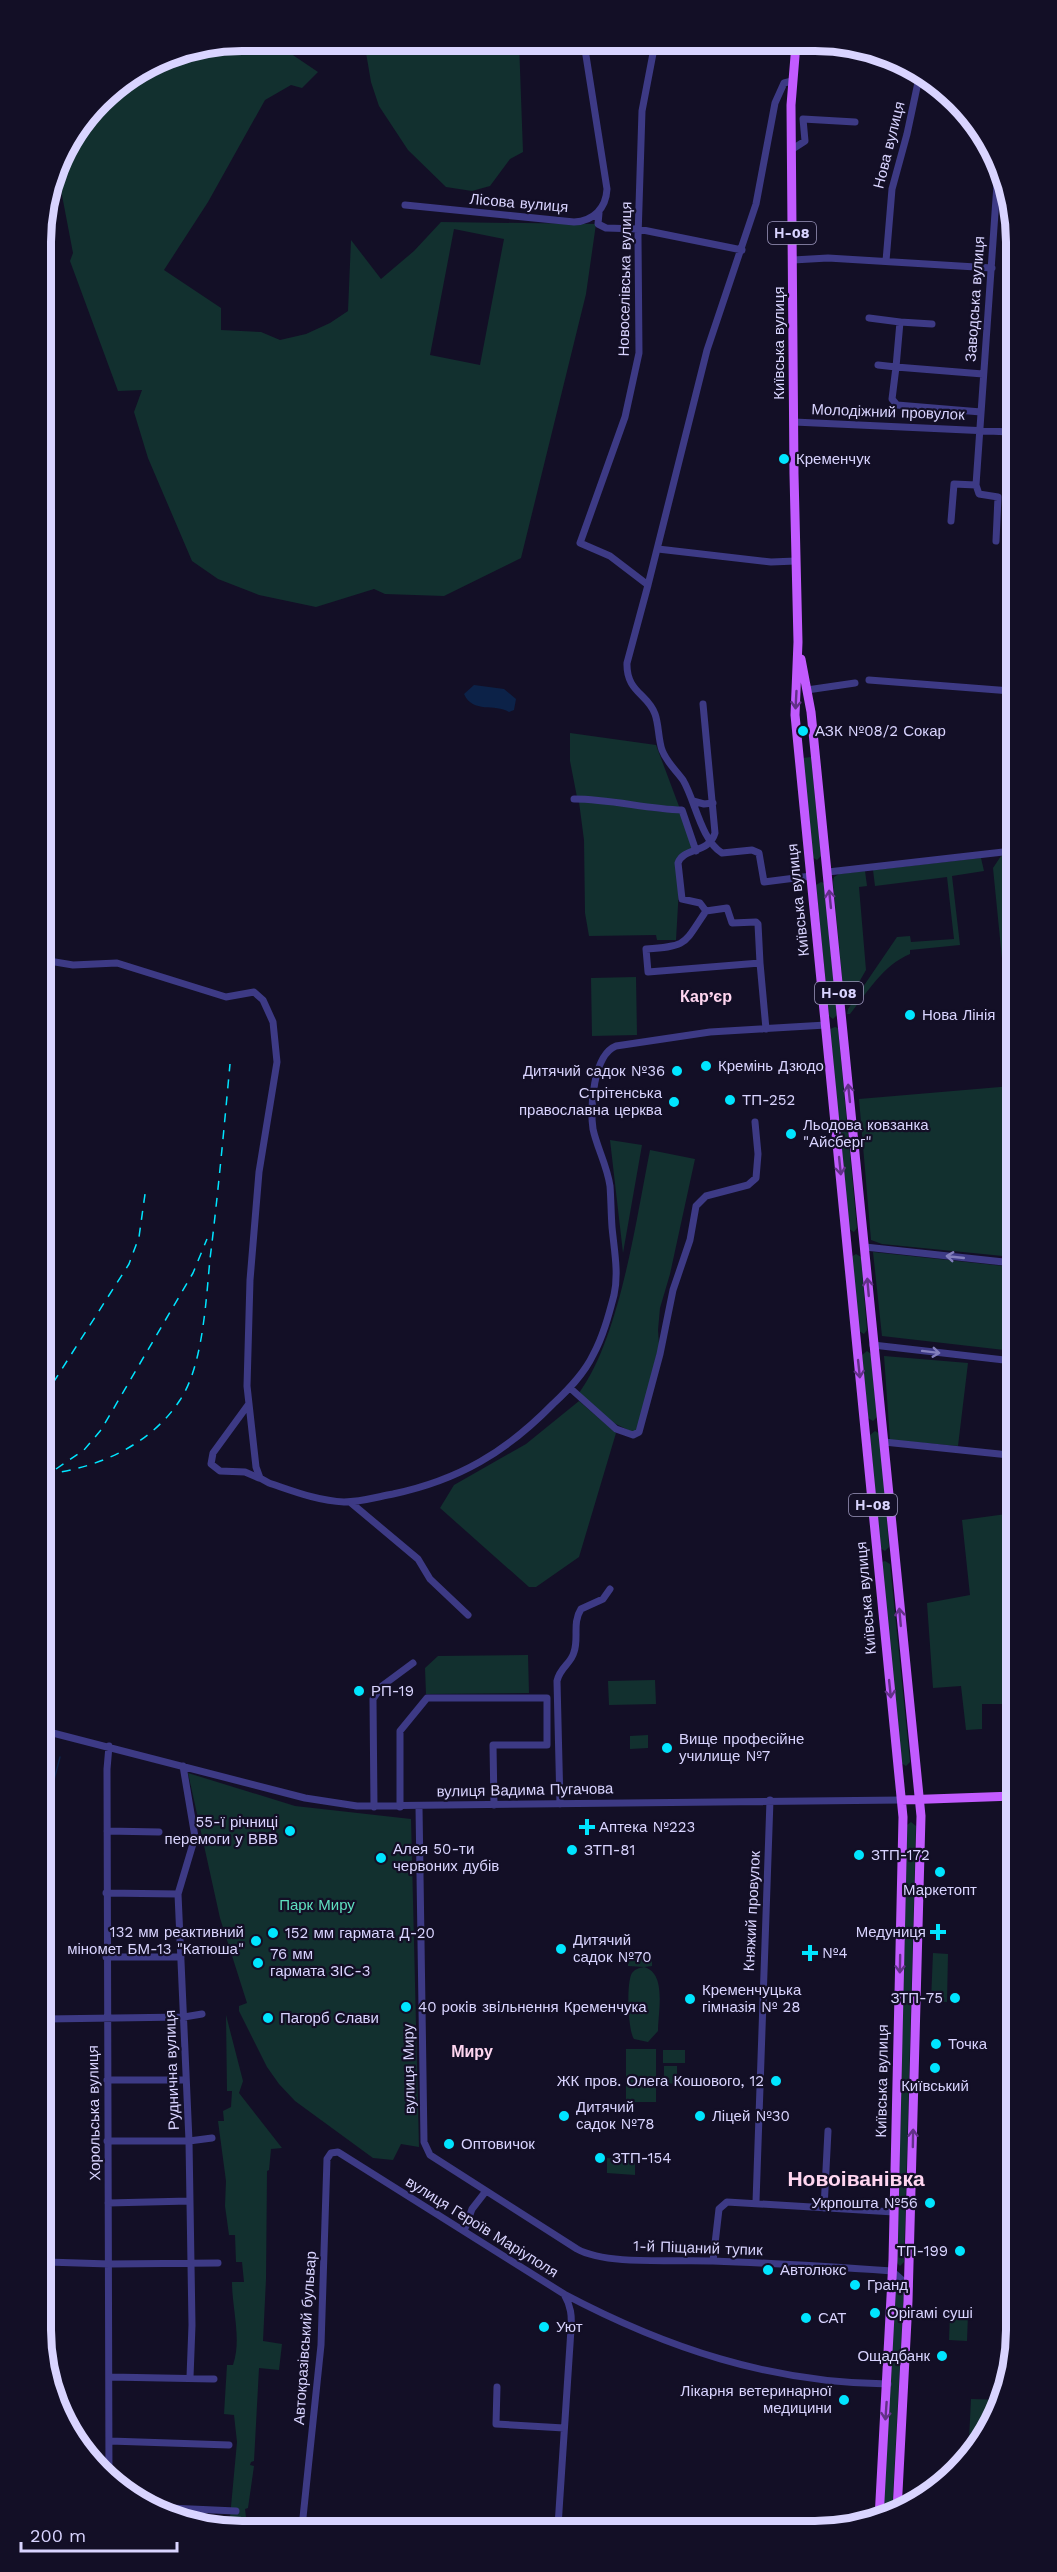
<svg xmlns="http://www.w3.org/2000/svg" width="1057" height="2572" font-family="'Work Sans',sans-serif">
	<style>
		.green { fill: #12302f; fill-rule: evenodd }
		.water { fill: #0c2248 }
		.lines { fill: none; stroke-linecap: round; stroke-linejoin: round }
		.stream { stroke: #0c2248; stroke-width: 1.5 }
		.minor { stroke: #3d3a85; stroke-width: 7 }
		.major { stroke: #c25bff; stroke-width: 9 }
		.rail { stroke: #00e5ff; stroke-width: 1.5; stroke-dasharray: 9 8; stroke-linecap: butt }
		.oneway { stroke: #623188 }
		.oneway2 { stroke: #837fbc }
		.poi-dot { fill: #00e5ff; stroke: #130f26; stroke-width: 2 }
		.labels { text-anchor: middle; stroke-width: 4.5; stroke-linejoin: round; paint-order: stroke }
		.shield { fill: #130f26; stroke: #9e99be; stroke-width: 1.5 }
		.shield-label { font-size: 14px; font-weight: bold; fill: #d9d4ff }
		.street-label { font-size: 15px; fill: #d9d4ff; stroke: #130f26 }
		.poi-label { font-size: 15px; fill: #d9d4ff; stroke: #130f26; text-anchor: start }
		.park-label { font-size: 15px; fill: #5fe0c0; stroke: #130f26 }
		.neighbourhood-label { font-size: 16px; font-weight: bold; fill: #ffd6f0; stroke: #130f26 }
		.district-label { font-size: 21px; font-weight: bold; fill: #ffd6f0; stroke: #130f26 }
		.rim { fill: none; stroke: #d9d4ff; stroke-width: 8 }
	</style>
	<rect width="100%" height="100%" fill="#130f26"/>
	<!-- green -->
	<path class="green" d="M242,41H272L318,72L302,88L291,85L265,100L208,202L164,270L221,308V330L261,332L280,340L306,334L330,323L348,311L351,240L381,279L414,251L441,222L596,224L586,294L521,558L444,596L385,594L374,589L316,607L259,595L218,579L192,561L148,458L134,412L142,390L118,391L70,261L73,253L57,169L61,153L109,91L165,56ZM454,229L504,239L480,365L430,355Z
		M364,41L519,42L523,152L510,159L490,186L472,191L446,187L408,150L379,106L371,82Z
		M570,733L656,745L680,809L577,797L570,761Z
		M811,757L821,856L817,860L812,857L803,758Z
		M579,802H608L654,811L680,812L694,848L677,857L679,888L676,940H657L656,935L589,936L585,913L584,840Z
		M1012,855V1059L993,868L1001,856Z
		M981,858L984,871L952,876L960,945L910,950V954C883,965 867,993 850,1014H847L848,1009L897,937L910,936L911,942L954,939L947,877L875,886L873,870Z
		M865,871L867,886L859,887L866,970L854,991L848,993L843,989L833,882L834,877L839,874Z
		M821,882L824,883L837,1015L833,1019L829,1016L816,885Z
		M636,977L637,1035L592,1036L591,978Z
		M835,1027L838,1028L857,1228L854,1232L849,1229L830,1029Z
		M1012,1086L1013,1257L882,1244L871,1240L859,1099Z
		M610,1140L642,1145L623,1253Z
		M650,1150L695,1159L670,1274L660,1308L658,1330L659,1345L638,1429L634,1433L612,1422L579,1393C620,1337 636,1220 650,1150Z
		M873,1252L1013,1267V1351L882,1336Z
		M856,1254L861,1257L867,1330L864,1334L859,1331L851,1257Z
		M867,1351L871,1354L877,1417L873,1421L868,1418L862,1355Z
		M884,1356L968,1363L958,1446L890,1440Z
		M579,1401L616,1433L579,1557L536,1587H529L440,1508L454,1485L526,1444Z
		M875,1431L880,1434L889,1547L885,1551L880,1548L870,1435Z
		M1014,1513V1704H982V1729L966,1730L961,1686L933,1688L927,1603L970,1595L962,1520Z
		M885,1561L890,1564L910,1762L906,1766L901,1763L882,1562Z
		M528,1655L529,1693L426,1694L425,1668L438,1656Z
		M655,1680L656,1704L609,1705L608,1681Z
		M648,1735V1748L630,1749V1736Z
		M188,1773L295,1806L411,1819L419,2147L401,2144L393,2160L373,2158L295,2101L279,2084L267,2067L239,2011V2006L247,2003L220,1918Z
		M911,1822L916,1826L904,2262L900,2266L897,2263L907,1825Z
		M628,1952H652V1966L644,1967C667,1973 658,2012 658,2031L648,2042L634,2039C628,2031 626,1982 632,1973C635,1969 639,1968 644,1967L628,1966Z
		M933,1953L948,1954L947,2002L931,2001Z
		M226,2015L243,2081L239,2093L282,2148L271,2149L269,2170L267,2171L266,2279L263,2341L282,2344L279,2370L259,2368L254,2461L251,2462L250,2465L254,2466L248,2508L245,2509L247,2525L254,2527L229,2528L237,2442L234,2415L224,2414L227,2365H233C242,2339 232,2309 232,2282H244L242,2262H236L235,2235H229L225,2206L226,2181L218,2121H224L223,2111L231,2107L232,2091H227Z
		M626,2049H656V2102H626Z
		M663,2050H685V2063H663Z
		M664,2066H677V2084L664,2083Z
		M607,2158L635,2160V2175L607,2173Z
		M899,2288L904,2291L892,2513L883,2517L895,2291Z
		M950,2313L968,2314L967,2341L949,2340Z
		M971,2399L1003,2400L1001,2407L975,2453L968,2460Z"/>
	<!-- water -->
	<path class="water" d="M474,685L504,689L516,699L514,710L509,712C495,703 473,714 464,694Z"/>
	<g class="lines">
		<!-- stream -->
		<path class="stream" d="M46,1821L50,1795L60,1757"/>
		<!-- minor -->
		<path class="minor" d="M655,43L642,111L638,237L639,353L625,417L580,543L610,556L648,585L707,350L756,204L775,103L784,83L792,81
			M791,150L805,141L803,119L855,122
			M405,205L574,222C594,221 606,208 607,189L584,43
			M599,213L598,224L606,228L638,229L742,250
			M793,260L828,258L992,268
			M886,261L892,189L907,134L920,73
			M869,318L900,322
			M932,324L900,322L896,367L983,374
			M878,365L896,367L892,399L897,405L981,412
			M794,422L1010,432
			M976,485L979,494L998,497L996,541
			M951,521L954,484L976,485L998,170
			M658,549L771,562L796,561
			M648,585L627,663C626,692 648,694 655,714C659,725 658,738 662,750C667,763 676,770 683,780C695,800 701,840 722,853L752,850L759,853L764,882L811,876
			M869,680L1011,691
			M807,690L855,683
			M703,704L715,833C709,854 683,847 678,863L682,899L700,903L706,911
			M574,799C611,799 646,809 682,810L696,851
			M693,801L704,804L713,803
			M828,872L1012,851
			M43,960L73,965L117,963L226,997L254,992L263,1000L273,1022L277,1062L259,1172L250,1280L247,1386L256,1467L260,1478L269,1483C293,1491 318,1501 344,1502C360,1502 377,1497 393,1494C459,1480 506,1452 553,1404C568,1390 584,1374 593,1355C603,1337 609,1314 614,1295C619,1273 614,1249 612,1227C611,1213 611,1199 610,1186C607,1165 597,1148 593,1129C590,1108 593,1055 616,1046L710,1032L826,1025
			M760,963L758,924L756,922L732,923L727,908L706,911C683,945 688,946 646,949L648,972L760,963L766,1029
			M865,1247L1013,1263
			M873,1345L1013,1361
			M570,1388L616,1429L633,1435L639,1432L660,1354L673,1290L690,1240L696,1206L706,1196L748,1185L756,1178L758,1154L755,1122
			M248,1405L213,1453L211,1464L220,1471L245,1472L259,1478
			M884,1442L1009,1455
			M350,1502L418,1559L430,1579L468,1615
			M45,1731L305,1798L357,1806L902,1800
			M109,1746L107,1769L109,2480
			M183,1766L195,1837L178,1894L189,2141L192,2325L190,2377
			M560,1804L557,1681C560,1667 571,1664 574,1652C579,1638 572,1623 581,1609L603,1599L610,1589
			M374,1807L373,1699L382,1686L413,1663
			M400,1807V1731L427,1698H547V1745H493L494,1805
			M419,1807L424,2142L430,2155L577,2249C608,2266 676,2259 713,2261C773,2263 833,2267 892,2271L909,2286
			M107,1831L159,1832
			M106,1893L178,1894
			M106,1957H181
			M46,2019L184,2017L202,2014
			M107,2080H185
			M107,2141H189L212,2138
			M756,2202L770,1800
			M108,2203L189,2201
			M824,2208L828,2131
			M464,2231L472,2209L486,2191
			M713,2261L719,2209L727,2202L894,2212
			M47,2262L109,2264L218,2263
			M564,2294C666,2348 771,2383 888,2384
			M110,2377L214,2379
			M497,2387L496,2424L564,2428
			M110,2441L229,2445
			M147,2507L236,2511
			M302,2527L321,2345L327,2159L331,2153L338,2152L564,2294C571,2306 572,2316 571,2329L558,2526"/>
		<!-- major -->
		<path class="major" d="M796,44L791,105L794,474L798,642L795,715L903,1817L893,2260L879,2519
			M801,659L811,712L819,792L921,1816L908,2301L897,2511
			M902,1800L1014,1796"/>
		<!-- rail -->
		<path class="rail" d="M44,1397L129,1264L139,1237L146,1187
			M56,1469L84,1450L101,1430L193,1273L207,1239
			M45,1474C96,1469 151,1445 180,1400C203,1366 206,1300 210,1259C218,1194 224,1129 230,1064"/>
	</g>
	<!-- one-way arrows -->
	<defs><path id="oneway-shaft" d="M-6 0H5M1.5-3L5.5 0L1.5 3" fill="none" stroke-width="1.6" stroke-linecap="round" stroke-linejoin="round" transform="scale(1.5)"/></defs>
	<g class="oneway">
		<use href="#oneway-shaft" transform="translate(796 700) rotate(93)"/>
		<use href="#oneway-shaft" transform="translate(830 899) rotate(-96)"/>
		<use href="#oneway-shaft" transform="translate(849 1093) rotate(-96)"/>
		<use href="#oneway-shaft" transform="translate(840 1166) rotate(84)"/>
		<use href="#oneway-shaft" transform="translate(868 1287) rotate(-95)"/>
		<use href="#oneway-shaft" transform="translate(859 1369) rotate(84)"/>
		<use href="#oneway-shaft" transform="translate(900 1617) rotate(-95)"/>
		<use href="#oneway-shaft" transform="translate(890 1689) rotate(84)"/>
		<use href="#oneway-shaft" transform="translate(900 1964) rotate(91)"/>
		<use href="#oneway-shaft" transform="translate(913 2138) rotate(-89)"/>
		<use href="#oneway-shaft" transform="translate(886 2411) rotate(94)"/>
	</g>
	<g class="oneway2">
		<use href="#oneway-shaft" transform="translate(955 1257) rotate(-174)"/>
		<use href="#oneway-shaft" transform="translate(931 1352) rotate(7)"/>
	</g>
	<!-- markers -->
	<g class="poi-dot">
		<circle cx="784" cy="459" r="6"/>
		<circle cx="803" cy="731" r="6"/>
		<circle cx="910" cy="1015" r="6"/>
		<circle cx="706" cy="1066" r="6"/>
		<circle cx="677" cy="1071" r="6"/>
		<circle cx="730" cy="1100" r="6"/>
		<circle cx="674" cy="1102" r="6"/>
		<circle cx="791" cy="1134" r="6"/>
		<circle cx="359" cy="1691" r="6"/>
		<circle cx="667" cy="1748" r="6"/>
		<path d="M584 1818h6v6h6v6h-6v6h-6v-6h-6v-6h6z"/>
		<circle cx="290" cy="1831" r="6"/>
		<circle cx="572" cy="1850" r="6"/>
		<circle cx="859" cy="1855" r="6"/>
		<circle cx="381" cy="1858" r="6"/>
		<circle cx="940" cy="1872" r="6"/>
		<path d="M935 1923h6v6h6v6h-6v6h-6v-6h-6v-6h6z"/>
		<circle cx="273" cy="1933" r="6"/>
		<circle cx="256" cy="1941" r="6"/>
		<circle cx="561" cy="1949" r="6"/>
		<path d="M807 1944h6v6h6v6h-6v6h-6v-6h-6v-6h6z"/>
		<circle cx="258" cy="1963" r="6"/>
		<circle cx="955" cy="1998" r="6"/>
		<circle cx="690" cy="1999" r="6"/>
		<circle cx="406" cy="2007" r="6"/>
		<circle cx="268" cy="2018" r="6"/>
		<circle cx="936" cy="2044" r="6"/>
		<circle cx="935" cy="2068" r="6"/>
		<circle cx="776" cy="2081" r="6"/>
		<circle cx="564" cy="2116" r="6"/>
		<circle cx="700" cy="2116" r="6"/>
		<circle cx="449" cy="2144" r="6"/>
		<circle cx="600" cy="2158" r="6"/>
		<circle cx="930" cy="2203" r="6"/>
		<circle cx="960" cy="2251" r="6"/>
		<circle cx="768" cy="2270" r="6"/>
		<circle cx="855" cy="2285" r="6"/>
		<circle cx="875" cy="2313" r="6"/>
		<circle cx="806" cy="2318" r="6"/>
		<circle cx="544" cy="2327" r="6"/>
		<circle cx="942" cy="2356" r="6"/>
		<circle cx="844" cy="2400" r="6"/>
	</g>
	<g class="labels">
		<!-- shield labels -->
		<g class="shield">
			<rect x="768" y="222" width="48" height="22" rx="4.5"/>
			<rect x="815" y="982" width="48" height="22" rx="4.5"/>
			<rect x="849" y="1494" width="48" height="22" rx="4.5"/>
		</g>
		<g class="shield-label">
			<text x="792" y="238">Н-08</text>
			<text x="839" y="998">Н-08</text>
			<text x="873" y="1510">Н-08</text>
		</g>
		<!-- street labels -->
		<g class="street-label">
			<text transform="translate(889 145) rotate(-76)" y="5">Нова вулиця</text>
			<text transform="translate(519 203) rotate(5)" y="5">Лісова вулиця</text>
			<text transform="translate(625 279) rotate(-89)" y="5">Новоселівська вулиця</text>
			<text transform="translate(975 299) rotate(-86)" y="5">Заводська вулиця</text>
			<text transform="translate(779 343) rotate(-90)" y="5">Київська вулиця</text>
			<text transform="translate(888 412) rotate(2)" y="5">Молодіжний провулок</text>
			<text transform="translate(798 900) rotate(-96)" y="5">Київська вулиця</text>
			<text transform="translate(866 1598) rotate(-95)" y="5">Київська вулиця</text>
			<text transform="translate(525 1790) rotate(-1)" y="5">вулиця Вадима Пугачова</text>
			<text transform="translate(752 1911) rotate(-87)" y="5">Княжий провулок</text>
			<text transform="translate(409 2069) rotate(-91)" y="5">вулиця Миру</text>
			<text transform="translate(172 2070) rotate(-92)" y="5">Руднична вулиця</text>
			<text transform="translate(882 2081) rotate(-89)" y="5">Київська вулиця</text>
			<text transform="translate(94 2113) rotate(-91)" y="5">Хорольська вулиця</text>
			<text transform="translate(482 2227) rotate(32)" y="5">вулиця Героїв Маріуполя</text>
			<text transform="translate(698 2248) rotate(2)" y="5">1-й Піщаний тупик</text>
			<text transform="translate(305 2338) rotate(-86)" y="5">Автокразівський бульвар</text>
		</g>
		<!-- poi labels -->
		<g class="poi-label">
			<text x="796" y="464">Кременчук</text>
			<text x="815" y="736">АЗК №08/2 Сокар</text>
			<text x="922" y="1020">Нова Лінія</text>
			<text x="718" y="1071">Кремінь Дзюдо</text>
			<text x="665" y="1076" text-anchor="end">Дитячий садок №36</text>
			<text x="662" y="1098" text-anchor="end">Стрітенська<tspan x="662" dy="17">православна церква</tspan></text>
			<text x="742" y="1105">ТП-252</text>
			<text x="803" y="1130">Льодова ковзанка<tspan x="803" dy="17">"Айсберг"</tspan></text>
			<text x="371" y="1696">РП-19</text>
			<text x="679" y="1744">Вище професійне<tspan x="679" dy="17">училище №7</tspan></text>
			<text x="278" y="1827" text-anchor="end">55-ї річниці<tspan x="278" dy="17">перемоги у ВВВ</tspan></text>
			<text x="599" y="1832">Аптека №223</text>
			<text x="393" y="1854">Алея 50-ти<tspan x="393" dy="17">червоних дубів</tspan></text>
			<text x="584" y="1855">ЗТП-81</text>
			<text x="871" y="1860">ЗТП-172</text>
			<text x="940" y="1895" text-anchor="middle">Маркетопт</text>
			<text x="244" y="1937" text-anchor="end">132 мм реактивний<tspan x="244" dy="17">міномет БМ-13 "Катюша"</tspan></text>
			<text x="926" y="1937" text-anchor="end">Медуниця</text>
			<text x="285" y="1938">152 мм гармата Д-20</text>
			<text x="573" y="1945">Дитячий<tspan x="573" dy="17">садок №70</tspan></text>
			<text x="822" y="1958">№4</text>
			<text x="270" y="1959">76 мм<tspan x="270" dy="17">гармата ЗІС-3</tspan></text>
			<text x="702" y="1995">Кременчуцька<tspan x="702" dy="17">гімназія № 28</tspan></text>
			<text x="943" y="2003" text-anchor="end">ЗТП-75</text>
			<text x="418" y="2012">40 рокiв звiльнення Кременчука</text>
			<text x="280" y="2023">Пагорб Слави</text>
			<text x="948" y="2049">Точка</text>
			<text x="764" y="2086" text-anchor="end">ЖК пров. Олега Кошового, 12</text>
			<text x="935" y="2091" text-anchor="middle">Київський</text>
			<text x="576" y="2112">Дитячий<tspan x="576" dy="17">садок №78</tspan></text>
			<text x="712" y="2121">Ліцей №30</text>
			<text x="461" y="2149">Оптовичок</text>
			<text x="612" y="2163">ЗТП-154</text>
			<text x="918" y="2208" text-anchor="end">Укрпошта №56</text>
			<text x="948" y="2256" text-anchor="end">ТП-199</text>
			<text x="780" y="2275">Автолюкс</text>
			<text x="867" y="2290">Гранд</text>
			<text x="887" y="2318">Орігамі суші</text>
			<text x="818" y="2323">САТ</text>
			<text x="556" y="2332">Уют</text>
			<text x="930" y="2361" text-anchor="end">Ощадбанк</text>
			<text x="832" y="2396" text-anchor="end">Лікарня ветеринарної<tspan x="832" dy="17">медицини</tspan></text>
		</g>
		<!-- park labels -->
		<g class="park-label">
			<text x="317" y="1910">Парк Миру</text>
		</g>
		<!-- neighbourhood labels -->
		<g class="neighbourhood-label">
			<text x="706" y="1002">Кар’єр</text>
			<text x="472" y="2057">Миру</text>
		</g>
		<!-- district labels -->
		<g class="district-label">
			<text x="856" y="2186">Новоіванівка</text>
		</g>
	</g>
	<!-- crop -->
	<path d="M0 0H1057V2572H0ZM242 51H815A191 191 0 0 1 1006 242V2330A191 191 0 0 1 815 2521H242A191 191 0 0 1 51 2330V242A191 191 0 0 1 242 51Z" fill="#130f26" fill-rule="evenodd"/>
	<path class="rim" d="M242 51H815A191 191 0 0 1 1006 242V2330A191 191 0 0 1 815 2521H242A191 191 0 0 1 51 2330V242A191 191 0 0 1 242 51Z"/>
	<!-- scale -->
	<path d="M21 2542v9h156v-9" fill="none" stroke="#d9d4ff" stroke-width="3"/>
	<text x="30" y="2542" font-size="18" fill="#d9d4ff" stroke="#130f26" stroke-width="4.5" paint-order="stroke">200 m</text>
</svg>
